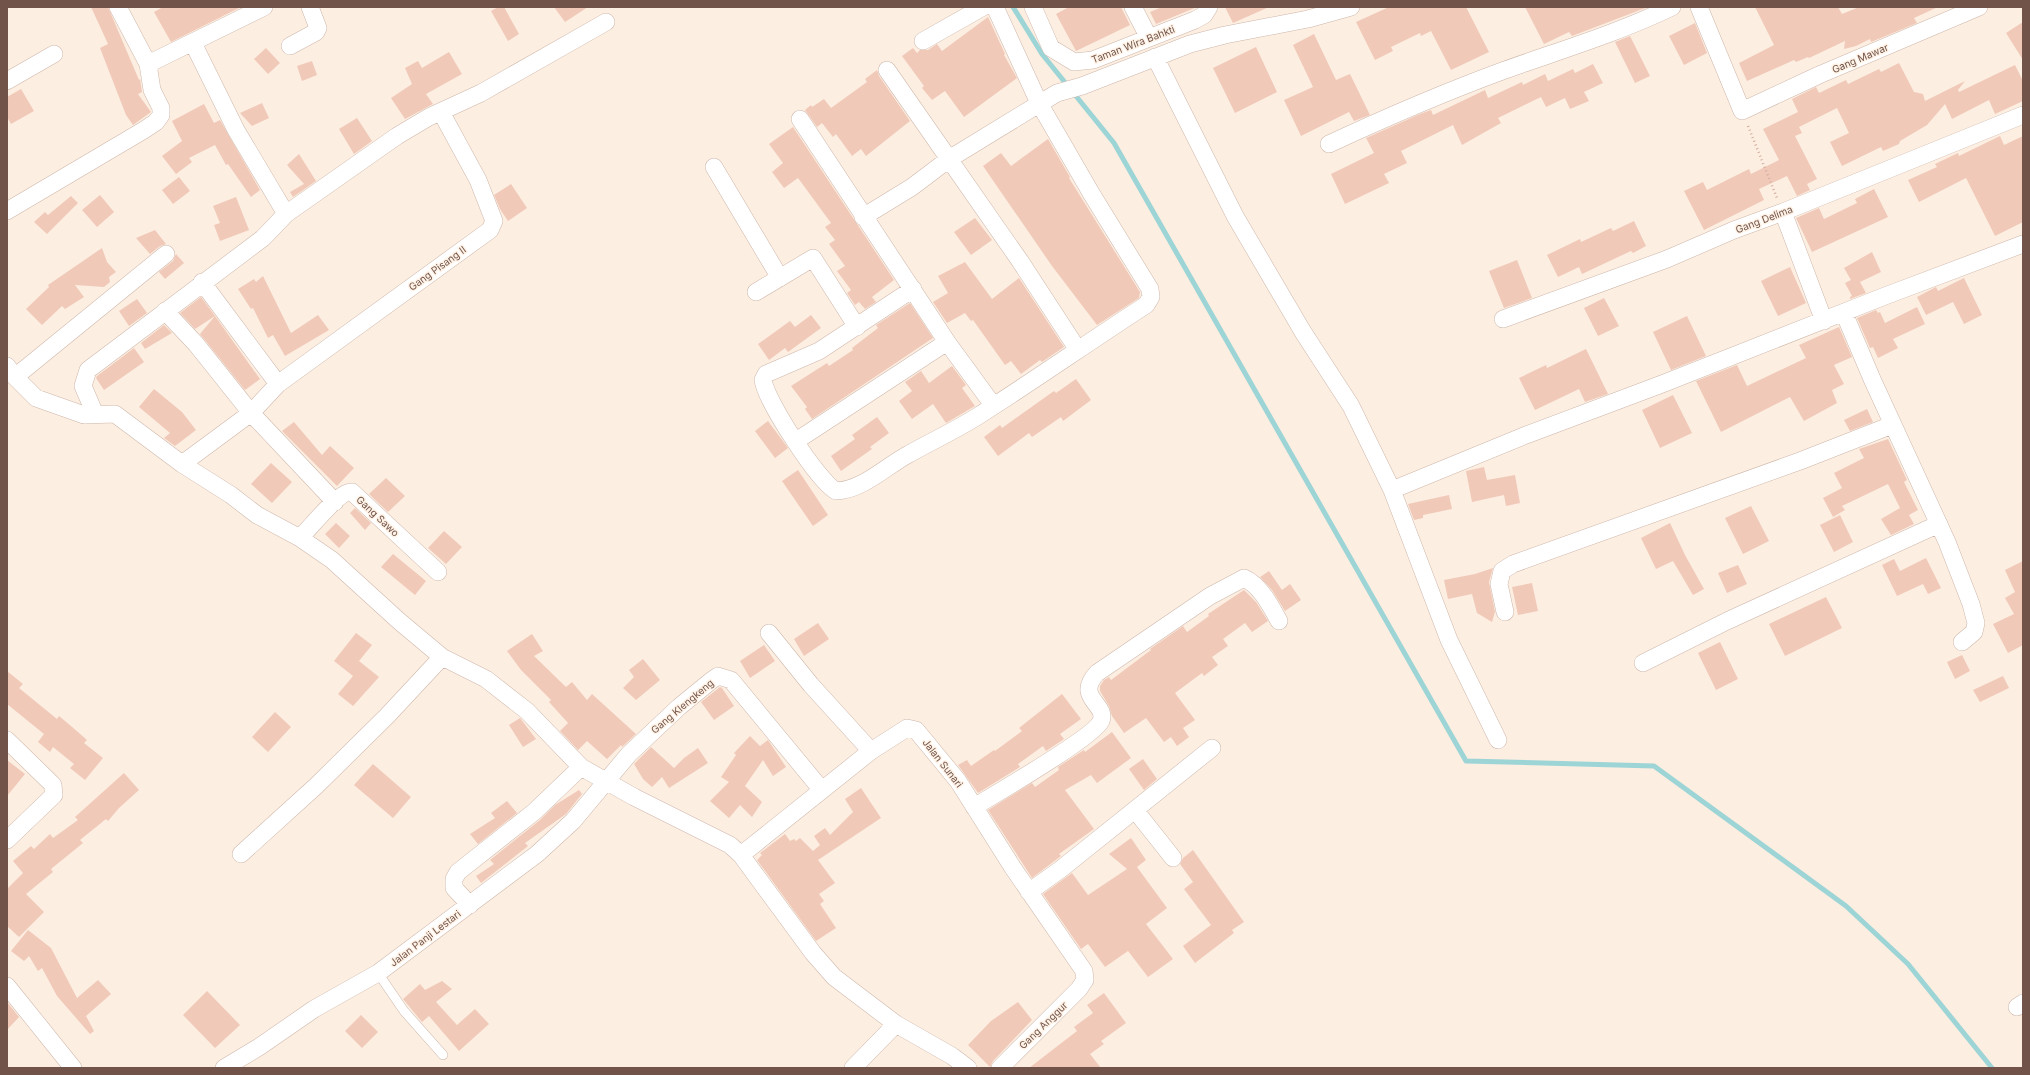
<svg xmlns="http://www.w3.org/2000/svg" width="2030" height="1075" font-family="Inter,sans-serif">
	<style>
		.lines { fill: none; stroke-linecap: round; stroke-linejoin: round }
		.stream { stroke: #9dd4d6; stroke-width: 5 }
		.building { fill: #f1c9b9 }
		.lane-casing { stroke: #ceb7ab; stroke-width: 10 }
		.street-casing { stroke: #ceb7ab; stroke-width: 18 }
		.path { stroke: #d5ac9d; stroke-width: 2.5; stroke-dasharray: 1 3; stroke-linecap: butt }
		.lane { stroke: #fff; stroke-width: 9 }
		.street { stroke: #fff; stroke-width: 17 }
		.labels { text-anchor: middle; stroke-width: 3; stroke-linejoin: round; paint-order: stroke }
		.street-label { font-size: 10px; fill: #725349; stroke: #fff3e7 }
	</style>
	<rect width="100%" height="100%" fill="#fceee1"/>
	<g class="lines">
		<!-- stream -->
		<path class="stream" d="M1013,7L1042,54L1114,143L1466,761L1654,766L1846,906L1908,964L1992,1068"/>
	</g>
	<!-- building -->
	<path class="building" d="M91,7H108L139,80L140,79L142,92L138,94L151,112L133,125L126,115L100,48L108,44Z
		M163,7H241L171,42L154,12Z
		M498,7H504L519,34L508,41L491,11Z
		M554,7H588L565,22Z
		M1069,7H1121L1130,25L1076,51L1056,14Z
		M1162,7H1197L1156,24L1150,12Z
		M1225,7H1269L1233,23Z
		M1389,7H1466L1489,52L1451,70L1431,31L1421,36L1420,33L1391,47L1393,51L1375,60L1356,22Z
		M1525,7H1648L1572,36L1569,32L1544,44Z
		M1755,7H1838L1842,14L1859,7H1938L1914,18L1917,23L1871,42L1870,39L1856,46L1844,49L1845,41L1809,58L1808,57L1796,62L1794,60L1747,81L1739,63L1774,45Z
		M988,17L1005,54L1004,55L1017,78L964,117L945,91L932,100L922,88L924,86L902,56L913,48L917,53L920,50H928L937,44L942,51Z
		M2023,22V60L2006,33Z
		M1695,23L1707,53L1684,65L1669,36Z
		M1314,34L1336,80L1350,74L1370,115L1354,121L1349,112L1301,136L1284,100L1313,87L1293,45Z
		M1630,36L1650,76L1635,83L1615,42Z
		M1256,47L1277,92L1235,113L1213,68Z
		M266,48L280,63L268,74L254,59Z
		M449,52L462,74L426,94L433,104L405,119L391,98L412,84L405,68L418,61L422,68Z
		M312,61L317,75L302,81L297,66Z
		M1899,63L1914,92L1923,94L1925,101L1965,81L1958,90L1959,92L2015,65L2023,81V101L1995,114L1989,100L1952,119L1945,104L1927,125L1900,141L1899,144L1883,151L1881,147L1842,166L1830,142L1849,133L1837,108L1799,127L1802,133L1795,136L1817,179L1807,184L1810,190L1797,196L1787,176L1759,189L1764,200L1704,230L1684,191L1703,182L1707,190L1749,169L1751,174L1779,160L1763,129L1798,112L1792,99L1816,87L1819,93L1846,80L1848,84L1879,69L1881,72Z
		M1593,64L1603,83L1584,92L1589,101L1570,109L1565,98L1546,107L1541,97L1498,118L1501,123L1462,145L1453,125L1401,151L1407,163L1384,174L1389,183L1345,204L1331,174L1374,153L1366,138L1420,114L1431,110L1433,115L1485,90L1488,98L1522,82L1523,85L1545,74L1548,81L1573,69L1575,73Z
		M877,70L879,76L910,121L866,156L861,149L852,156L836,134L833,137L822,123L817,127L805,110L811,105L812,107L824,99L831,108L867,82L865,79Z
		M21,89L34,111L11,124L7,117V97Z
		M262,103L269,118L252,126L240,113Z
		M204,104L214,123L220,120L260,190L251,197L228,164L226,165L215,145L189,158L192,162L176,174L162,156L182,141L172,121Z
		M357,118L372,141L354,154L339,129Z
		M793,127L894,280L872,297L876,302L865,309L859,302L855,305L847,293L851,290L837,271L845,266L829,244L835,240L825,227L831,223L798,178L784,188L772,172L783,163L769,144Z
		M2000,136L2004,145L2023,136V222L1995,236L1966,178L1919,202L1908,180L1937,167L1935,164L1958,153L1959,156Z
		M1048,139L1070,177L1069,178L1140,292L1139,298L1097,325L1052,266L983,166L1001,153L1011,166Z
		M299,154L316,181L293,197L290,192L304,184L287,165Z
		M179,177L190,191L173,204L162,190Z
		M511,184L527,208L508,221L500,209L494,195Z
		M1874,189L1888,217L1812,252L1796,218L1819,208L1824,219L1857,203L1855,199Z
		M100,195L114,212L97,227L82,210Z
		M71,196L78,203L47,234L34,222L45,212L48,215Z
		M236,197L249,230L220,241L214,225L220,223L213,206Z
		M975,218L992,240L971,255L954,232Z
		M1634,221L1646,246L1633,253L1631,251L1582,274L1579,267L1558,277L1547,255L1580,239L1581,242L1611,228L1613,231Z
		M155,230L166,244L160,246L150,254L136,238Z
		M102,248L107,262L116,272L109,277L110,282L104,287L75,285L84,297L65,309L62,306L42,325L26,309L49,287L48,285Z
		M1872,252L1881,272L1860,282L1866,293L1850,299V297L1852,296L1845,283L1851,280L1844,268Z
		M176,254L184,263L165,279L159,272L173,261Z
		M1517,260L1532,298L1504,308L1489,271Z
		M965,262L992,299L1019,278L1064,347L1042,362L1040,360L1021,374L1011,361L1005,365L973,320L971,321L965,313L947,323L933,302L948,293L938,276Z
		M1790,267L1806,303L1778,316L1761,281Z
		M263,276L291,333L318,315L329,330L285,356L273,335L268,338L253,308L251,309L238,289L254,279L256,282Z
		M1964,278L1982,315L1964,324L1953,302L1926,315L1917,297L1936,287L1938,291Z
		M201,297L215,316L195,329L180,313Z
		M1604,298L1619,326L1598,336L1584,308Z
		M137,299L147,313L129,326L119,311Z
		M910,303L933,338L812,419L805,409L807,407L791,386L827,363L829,366L853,350L852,348L878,328L876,325Z
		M1917,307L1925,324L1893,339L1898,348L1878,358L1873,347L1870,348L1857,318L1876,310L1878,313L1880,312L1885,323Z
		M811,315L821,328L788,352L785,348L769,360L758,344L790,321L795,327Z
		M215,316L260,379L245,390L200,334Z
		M1687,316L1706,356L1671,370L1653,332Z
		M164,325L172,333L145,349L141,343Z
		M1839,327L1852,357L1834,365L1844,384L1832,390L1837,403L1804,421L1790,397L1721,432L1696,381L1737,365L1747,386L1806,358L1799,345Z
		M134,348L144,362L104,390L96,378L97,376Z
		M1586,349L1608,394L1585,402L1579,389L1535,410L1519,378L1546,365L1547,368Z
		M952,366L966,385L962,388L975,406L946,423L933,404L912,419L899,401L912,391L905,382L921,371L929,383Z
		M1076,379L1091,400L1063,421L1061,417L1032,437L1029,433L998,456L984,437L1000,425L1002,428L1054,391L1056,393Z
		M154,389L182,412L196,430L175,446L164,438L170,433L139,407Z
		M1673,395L1692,433L1660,448L1642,410Z
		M1867,409L1873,422L1850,431L1844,420Z
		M877,417L889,433L870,447L872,449L841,471L831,456L855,439L852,435Z
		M768,421L788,448L775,458L755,431Z
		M294,422L322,455L330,446L354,468L337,486L282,431Z
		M1888,439L1907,480L1904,482L1918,510L1909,515L1914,524L1891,535L1881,519L1900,508L1888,484L1842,506L1845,510L1833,517L1823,498L1842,488L1834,473L1864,458L1859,449Z
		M271,463L292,482L272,503L251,484Z
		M1484,467L1487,480L1515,475L1520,503L1506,506L1504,495L1472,502L1466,471Z
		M798,470L828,515L813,526L782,481Z
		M386,478L405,496L388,512L369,494Z
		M1449,495L1452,509L1423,515V518L1414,520L1408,504Z
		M1751,506L1769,541L1743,554L1725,518Z
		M355,508L371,523L365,530L350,513Z
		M1840,515L1853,542L1834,552L1820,525Z
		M336,523L350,536L339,548L325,534Z
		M1670,523L1685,555L1704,589L1693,595L1673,561L1656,569L1641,538Z
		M444,531L462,547L446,564L428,548Z
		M393,554L426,581L415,595L381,567Z
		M1926,558L1941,588L1928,594L1923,584L1897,596L1882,565L1894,559L1900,571Z
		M2023,561V645L2008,653L1993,624L2014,614L2005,598L2015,592L2005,570Z
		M1738,565L1747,584L1727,593L1718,573Z
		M1493,568L1489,582L1495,612L1492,622L1477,613L1472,594L1448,599L1444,580L1475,574Z
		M1269,571L1282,590L1290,584L1301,600L1285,611L1272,590L1260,577Z
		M1532,583L1538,611L1518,615L1512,587Z
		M1244,590L1256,602L1268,621L1252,632L1245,623L1223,639L1228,646L1212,657L1218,665L1204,676L1202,673L1175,693L1195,720L1183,728L1189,737L1177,746L1171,737L1164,742L1146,718L1124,733L1112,716L1109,706L1100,691V686L1104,680L1109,677L1111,680L1151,650L1150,649L1183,626L1187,632L1209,616L1208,614Z
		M1826,597L1842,628L1785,656L1769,624Z
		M818,623L829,639L804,656L794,639Z
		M356,633L372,645L359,661L379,677L353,706L338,694L353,676L334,661Z
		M532,634L543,651L534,656L566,687L572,682L587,700L592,694L636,734L622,747L621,745L607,759L587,741L578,750L560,731L568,723L549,702L551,700L521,670L507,651Z
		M1720,642L1738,679L1716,690L1698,653Z
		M764,645L775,661L750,678L740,661Z
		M1962,655L1970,671L1955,679L1947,662Z
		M643,659L660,680L636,700L623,688L634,677L629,670Z
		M7,671L23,684L19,688L57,719L59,716L71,726L87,740L84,743L103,758L85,780L70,768L74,764L53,747L50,752L38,742L44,734L7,704Z
		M2003,676L2009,688L1980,702L1973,690Z
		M720,687L722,688L734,706L714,720L701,702Z
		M1062,694L1081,719L1060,734L1064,739L1046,751L1043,746L1018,764L1020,767L978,793L958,765L967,760L971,766L994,750L995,751L1022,731L1019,728Z
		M275,712L291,727L268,752L252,737Z
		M520,718L536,739L523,747L509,725Z
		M1112,732L1131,758L1097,783L1091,775L1065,790L1094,829L1059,854L1061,856L1032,878L988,810L1032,783L1035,787L1059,770L1058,767L1084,750L1085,752Z
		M750,736L760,746L768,740L786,767L773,776L763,760L745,786L762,802L752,817L740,805L729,818L710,801L729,782L721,777L736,755L734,753Z
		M651,747L674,768L684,758L698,748L708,763L669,788L662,777L652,787L643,779L634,764Z
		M1143,759L1157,779L1144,790L1129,769Z
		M7,760L25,774L7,796Z
		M373,764L411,797L393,818L354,785Z
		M124,773L139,790L119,808L108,821L106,819L80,840L83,843L51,869L53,872L26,894L44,912L19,937L7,926V889L23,873L13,861L31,846L34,849L50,834L53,838L78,820L75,817Z
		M861,788L881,818L818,860L835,883L819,894L824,901L820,904L836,928L816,941L757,860L762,855L760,853L785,834L790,841L794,839L796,841L800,838L813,851L820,845L814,836L825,828L830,835L853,812L845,799Z
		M579,790L582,794L566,814L525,843L528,846L481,883L476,876L494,864L490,860L540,820L555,805Z
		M507,801L517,813L478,844L470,834L495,818L491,813Z
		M1131,838L1146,860L1137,867L1167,908L1146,924L1173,959L1148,977L1128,951L1105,967L1088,944L1081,949L1043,894L1072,873L1088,895L1127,869L1109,854Z
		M1193,850L1244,922L1232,930L1234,933L1195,963L1183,946L1211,925L1184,889L1193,882L1180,864L1183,858Z
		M28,930L51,948L77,998L98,980L111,994L86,1016L94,1031L90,1034L57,996L42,968L38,971L29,956L24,961L11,951Z
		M442,981L452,989L436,1002L457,1025L475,1009L489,1024L459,1051L429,1016L422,1022L403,999L420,984L425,990Z
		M207,991L240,1025L215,1048L183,1015Z
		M1104,993L1126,1023L1101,1041L1104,1044L1090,1054L1101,1068H1029L1077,1031L1074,1027L1093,1013L1087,1005Z
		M7,1002L19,1017L7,1030Z
		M1018,1002L1032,1020L993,1061L990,1067L968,1045L991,1021Z
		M361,1015L378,1032L362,1048L345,1031Z"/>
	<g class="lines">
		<defs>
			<path id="lane" d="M378,973L404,1011L443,1055"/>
			<path id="street" d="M1033,7L1051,48L1074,62L1093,60L1195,20L1204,15L1209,7
				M1133,7L1149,38
				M1699,7L1742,111L1819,75L1979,7
				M923,41L983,7
				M193,43L236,130L286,214
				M290,46L316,32L318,28L310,7
				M1155,57L1235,216L1303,332L1351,406L1392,490L1449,640L1498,740
				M148,64L264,7
				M887,70L1020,261L1078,350
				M7,81L54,54
				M800,119L947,342L993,405
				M1329,144C1387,117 1445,92 1505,70C1561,50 1618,33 1672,7
				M714,167L780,278
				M7,211L144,130L156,122L161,115V108L152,90L148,64L118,7
				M1783,212L1824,321
				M863,217L912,187L949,159L1057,93L1082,86L1190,44L1225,35L1308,19L1351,7
				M202,282L278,384
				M913,289L819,351L766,374L763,380C766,401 818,481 836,491C863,490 886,466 909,454C932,441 956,430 978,416C1035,380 1090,341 1146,305L1151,297L1150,289L1091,193L1039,103L995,7
				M756,292L813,258L857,327
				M165,311L196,344L251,413L335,502
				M1844,313L1872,379L1947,542L1971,604L1976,623L1974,632L1962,642
				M1503,319L1667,259L1734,230L1783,212L2023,115
				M7,366L15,377L36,398L84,415L115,414L182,464L231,495L257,515L300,538L332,560L399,621L442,657L486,679L527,711L581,767L634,797L730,845L741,855L813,953L834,977L896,1024L952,1056L968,1068
				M15,377L166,254
				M95,414L83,386L88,370L263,238L286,214L397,136L429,117L481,93L606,22
				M796,441L947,342
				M182,464L251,413L278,384L490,230L494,221L478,180L441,112
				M1392,490L1526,435L1662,384L1885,296L2023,244
				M300,538C309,529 340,490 352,492L438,572
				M1505,612L1499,584L1502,571L1513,564L1800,461L1892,425
				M769,633L811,685L871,751
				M1643,663L1727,621L1939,524
				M7,740L50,782L53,785L54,795L7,840
				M974,807C994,795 1095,736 1101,721C1108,704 1074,698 1097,673L1210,596L1244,578C1261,586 1270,605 1279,621
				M1135,810L1173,858
				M241,854L316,786L387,716L442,657
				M741,855L871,751L907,728L916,730L958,781L1013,868L1084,971L1085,980L1079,989L1000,1068
				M1029,892L1061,869L1212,748
				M470,905L454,888V879L458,872L534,812L581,767
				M7,986L73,1068
				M2017,1007L2023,1003
				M224,1068L259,1047L314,1009L378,973L537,854L573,821L629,754L679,707L712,680L718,676L731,680L821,789
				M853,1068L896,1024"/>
		</defs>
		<!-- lane casing -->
		<use href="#lane" class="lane-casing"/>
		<!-- street casing -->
		<use href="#street" class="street-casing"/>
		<!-- path -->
		<path class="path" d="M1748,126L1777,198"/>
		<!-- lane -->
		<use href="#lane" class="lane"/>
		<!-- street -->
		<use href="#street" class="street"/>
	</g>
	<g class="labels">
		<!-- street labels -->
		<g class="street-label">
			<text transform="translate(1133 44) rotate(-21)" y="4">Taman Wira Bahkti</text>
			<text transform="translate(1860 58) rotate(-23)" y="4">Gang Mawar</text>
			<text transform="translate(1764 219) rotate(-21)" y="4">Gang Delima</text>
			<text transform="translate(437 268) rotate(-36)" y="4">Gang Pisang II</text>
			<text transform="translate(378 516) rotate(43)" y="4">Gang Sawo</text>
			<text transform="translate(682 706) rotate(-40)" y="4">Gang Klengkeng</text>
			<text transform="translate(943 763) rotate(52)" y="4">Jalan Sunari</text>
			<text transform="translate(425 938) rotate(-37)" y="4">Jalan Panji Lestari</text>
			<text transform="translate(1043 1025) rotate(-44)" y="4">Gang Anggur</text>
		</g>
	</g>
	<!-- border -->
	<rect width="2030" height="1075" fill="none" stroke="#725349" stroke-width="16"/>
</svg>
